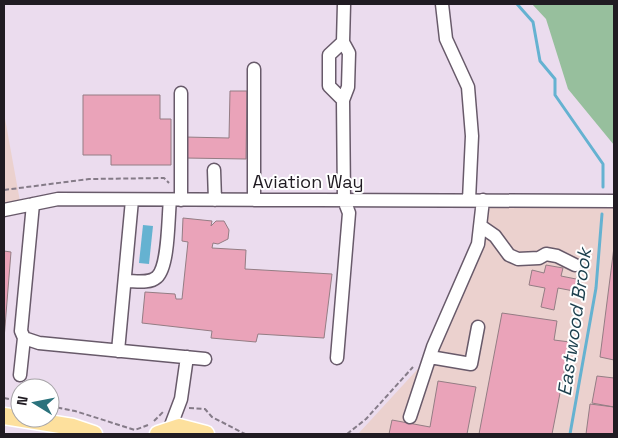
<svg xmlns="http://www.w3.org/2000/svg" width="618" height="438" font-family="'Space Grotesk',sans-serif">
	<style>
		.industrial { fill: #ebd1ce }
		.green { fill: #97bf9d }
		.water { fill: #65b2d1 }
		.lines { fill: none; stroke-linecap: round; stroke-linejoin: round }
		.stream { stroke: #65b2d1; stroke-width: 3 }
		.building { fill: #eaa3b9; stroke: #947d84 }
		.minor-casing { stroke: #685a6a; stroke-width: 15 }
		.major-casing { stroke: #fff; stroke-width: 19 }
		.path { stroke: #857b88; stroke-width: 2; stroke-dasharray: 5 2.5; stroke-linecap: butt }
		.minor { stroke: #fff; stroke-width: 12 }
		.major { stroke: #fde09d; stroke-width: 16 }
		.labels { text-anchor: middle; stroke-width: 4; stroke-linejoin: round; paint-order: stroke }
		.street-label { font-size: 18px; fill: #201b22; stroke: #fff }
		.water-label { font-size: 19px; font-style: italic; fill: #1c3f4d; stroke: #fff }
	</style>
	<rect width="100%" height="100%" fill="#ebdcee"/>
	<!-- industrial -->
	<path class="industrial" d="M4,113L21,207L4,210Z
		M486,199L614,201V434H358L426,360L482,237Z"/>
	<!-- green -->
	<path class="green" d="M532,4H614V145L568,89L546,19Z"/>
	<!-- water -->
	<path class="water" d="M143,225L153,226L149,264L139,263Z"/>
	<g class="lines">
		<!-- stream -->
		<path class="stream" d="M517,4L533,22L540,61L555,79V95L603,164V187
			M570,434L596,288L602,214"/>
	</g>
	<!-- building -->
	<path class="building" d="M230,91H247L246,159L185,158V137L229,138Z
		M83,95H160V119H171V165H111V155H83Z
		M183,218L212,221L211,226L216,221H224L229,230L228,239L218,244L213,243L212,248L246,250L245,269L332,274L324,338L258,334L256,342L211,338L212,331L142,323L145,292L175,294L176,299H182L188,242L182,241Z
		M614,247V360L600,357Z
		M4,251L11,252L4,339Z
		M546,265L563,268L561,276L581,280L579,292L558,288L554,310L541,307L545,288L529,285L532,270L544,273Z
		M502,313L557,321L554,340L570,342L552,434H479Z
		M597,376L614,378V407L592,403Z
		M438,381L476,387L467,434H389L392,420L430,427Z
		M590,404L614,407V434H586Z"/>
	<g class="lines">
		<defs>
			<path id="minor" d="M442,4L446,39L468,87L472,136L469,200
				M343,42L329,55V86L343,100
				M254,69V200
				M214,170L215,200
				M181,200V93
				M33,204L21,331L24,338L39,343L205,359
				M4,210L58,199L614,201
				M482,227L495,236L509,255L518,259L539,258L546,254L557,256L575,265
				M126,281C136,281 149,284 157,277C169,266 168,217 170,200
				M118,351L132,200
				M430,357L471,364L478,327
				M337,358L349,213L344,200L343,100L348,87L349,53L343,42L344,4
				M20,375L24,338
				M410,417L433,347L478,244L483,200
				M170,428L181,399L187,357"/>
			<path id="major" d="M4,416L73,427L94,434
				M158,434L179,427L206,434"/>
		</defs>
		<!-- minor casing -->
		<use href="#minor" class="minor-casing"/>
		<!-- major casing -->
		<use href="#major" class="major-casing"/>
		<!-- path -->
		<path class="path" d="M4,190L89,179L164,178L169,183
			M4,398L20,401
			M50,406L75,411L135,430L148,425
			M189,408L205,409L212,417L245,434
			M154,421L163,412
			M347,434L366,419L413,367"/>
		<!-- minor -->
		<use href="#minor" class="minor"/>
		<!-- major -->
		<use href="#major" class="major"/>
	</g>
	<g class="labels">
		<!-- street labels -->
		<g class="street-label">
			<text x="308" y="188">Aviation Way</text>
		</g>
		<!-- water labels -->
		<g class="water-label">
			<text transform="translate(574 322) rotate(-82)" y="7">Eastwood Brook</text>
		</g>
	</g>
	<!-- border -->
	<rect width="618" height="438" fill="none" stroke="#201b22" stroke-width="10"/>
	<!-- north arrow -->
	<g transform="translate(35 403) rotate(280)"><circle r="24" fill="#ffffff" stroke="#a6a4a7"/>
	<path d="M0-4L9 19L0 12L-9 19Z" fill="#2a727c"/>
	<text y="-8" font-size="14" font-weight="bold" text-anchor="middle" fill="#201b22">N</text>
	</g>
</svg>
